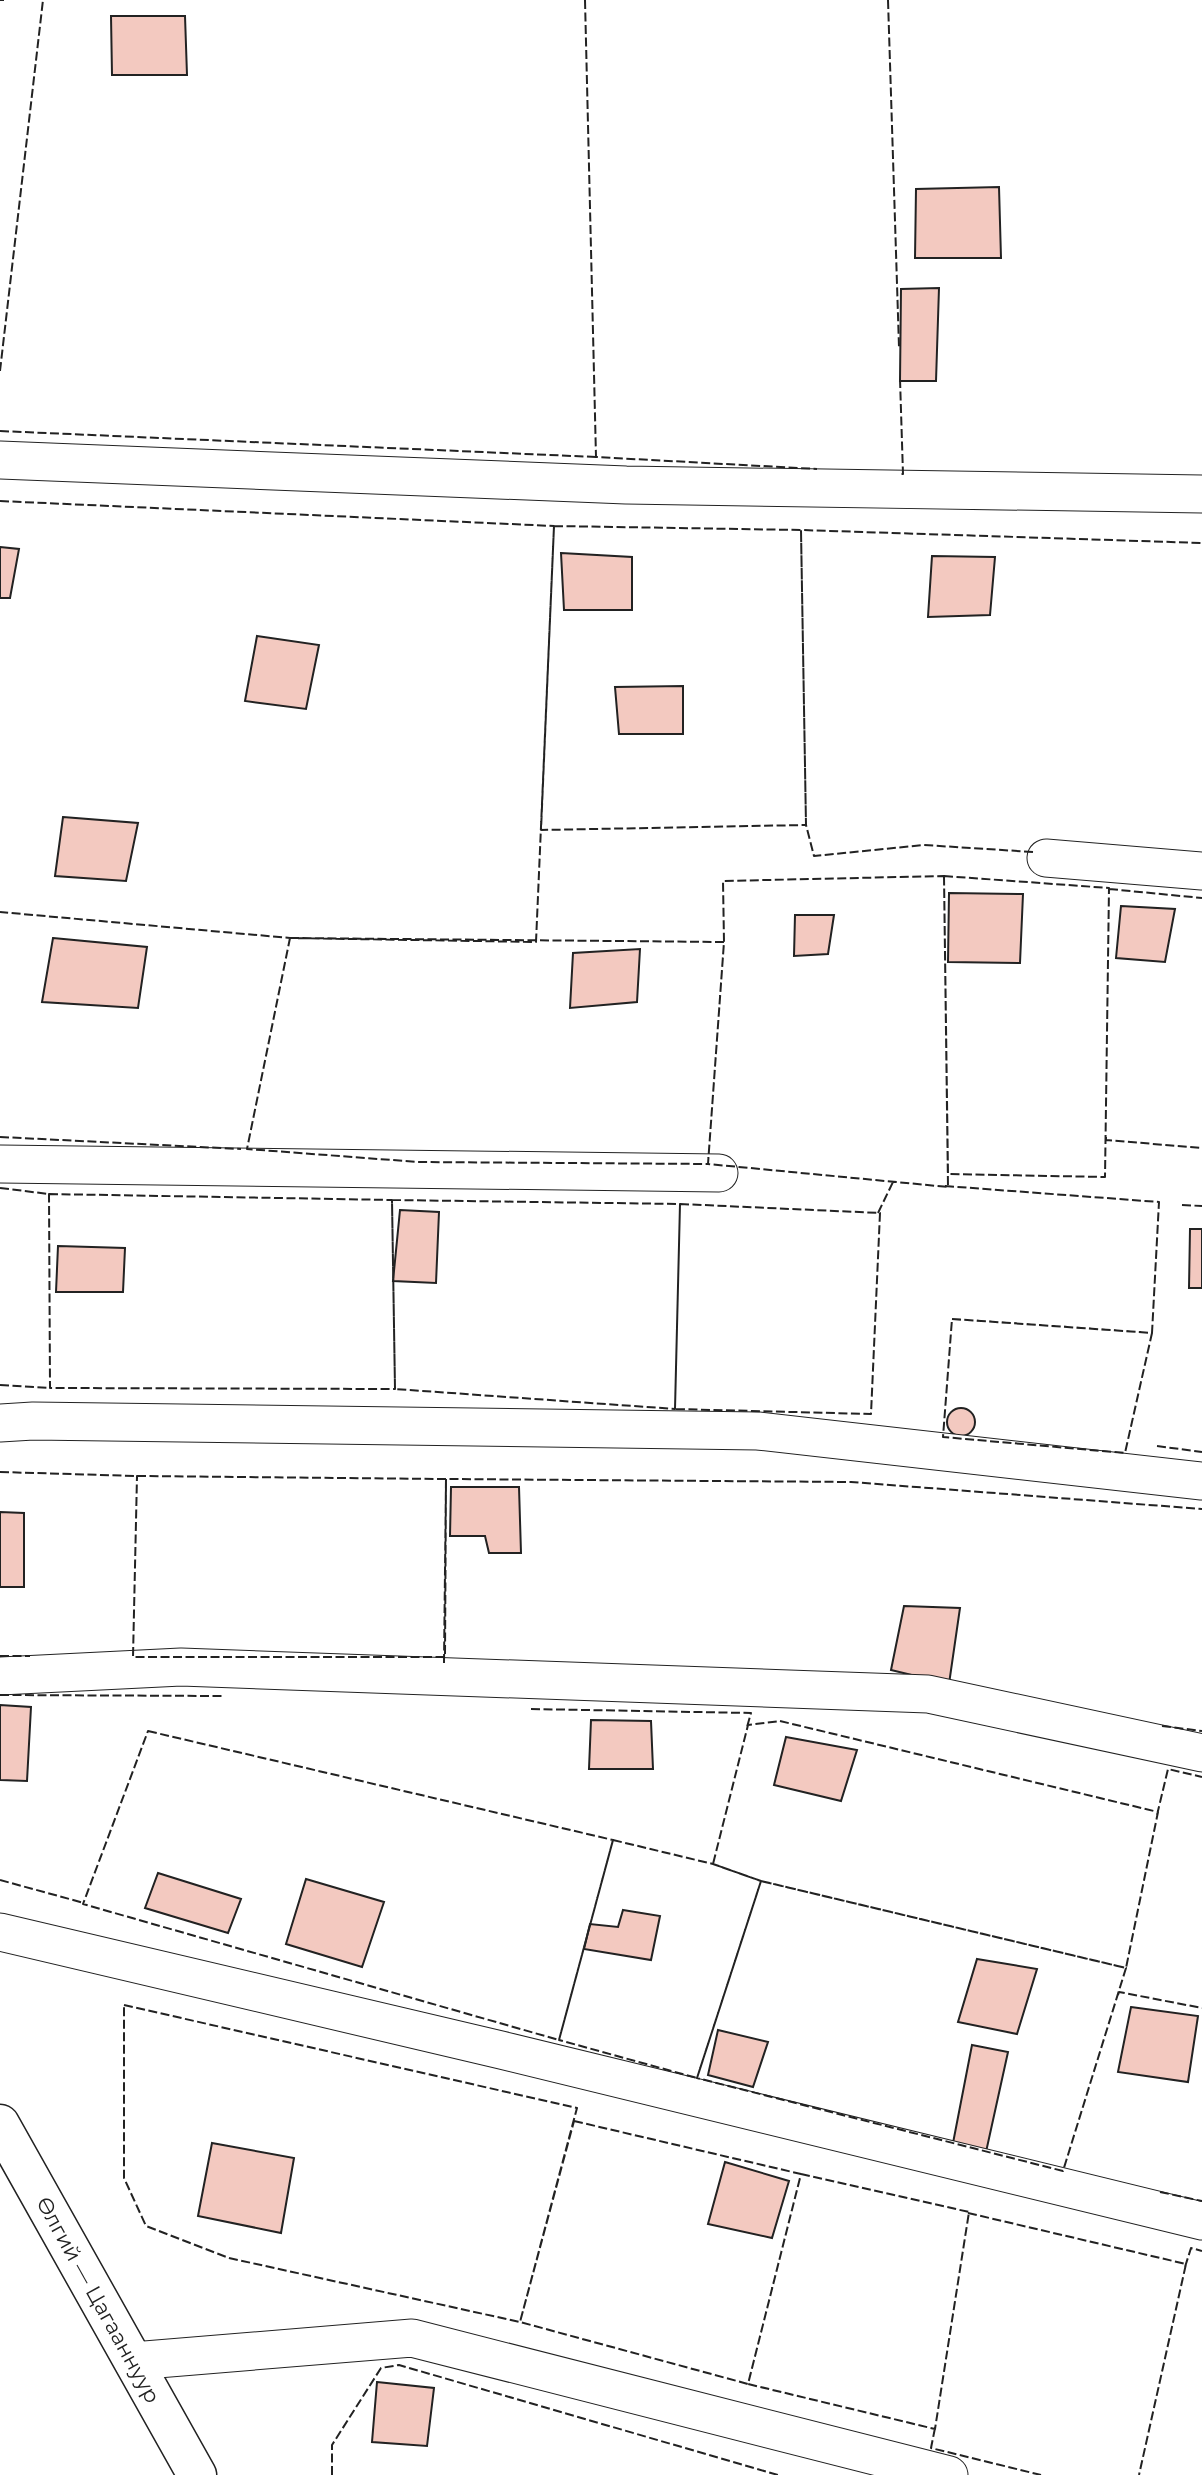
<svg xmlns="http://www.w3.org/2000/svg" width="1202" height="2475" font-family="Montserrat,sans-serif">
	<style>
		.building { fill: #f3c9c0; stroke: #222; stroke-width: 2 }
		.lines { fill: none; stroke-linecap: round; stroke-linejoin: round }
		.minor-casing { stroke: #222; stroke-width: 39 }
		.trunk-casing { stroke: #222; stroke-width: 41 }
		.minor { stroke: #fff; stroke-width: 37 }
		.trunk { stroke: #fff; stroke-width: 38 }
		.fence { stroke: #222; stroke-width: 2; stroke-dasharray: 9 3.5; stroke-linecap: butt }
		.labels { text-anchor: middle; stroke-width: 5; stroke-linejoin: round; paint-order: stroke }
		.street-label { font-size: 21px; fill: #222; stroke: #fff }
	</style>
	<rect width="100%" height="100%" fill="#fff"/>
	<!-- building -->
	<path class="building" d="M111,16H185L187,75H112Z
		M999,187L1001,258H915L916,189Z
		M939,288L936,381H900L901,289Z
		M0,547L19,549L10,598H0Z
		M561,553L632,557V610H564Z
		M932,556L995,557L990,615L928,617Z
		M257,636L319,645L306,709L245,701Z
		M683,686V734H619L615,687Z
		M63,817L138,823L126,881L55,876Z
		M949,893L1023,894L1020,963L948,962Z
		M1121,906L1175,909L1165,962L1116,958Z
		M795,915H834L828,954L794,956Z
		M53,938L147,947L138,1008L42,1002Z
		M640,949L637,1002L570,1008L573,953Z
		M400,1210L439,1212L436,1283L393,1281Z
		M1190,1229H1202V1288H1189Z
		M58,1246L125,1248L123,1292H56Z
		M947 1422a14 14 0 1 1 28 0a14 14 0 1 1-28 0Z
		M451,1487H519L521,1553H489L485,1536H450Z
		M0,1512L24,1513V1587H0Z
		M904,1606L960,1608L949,1684L891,1670Z
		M0,1705L31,1707L27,1781L0,1780Z
		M591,1720L651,1721L653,1769H589Z
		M786,1737L857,1750L841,1801L774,1785Z
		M158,1873L241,1899L228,1933L145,1908Z
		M306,1879L384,1902L362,1967L286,1944Z
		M623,1910L660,1916L651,1960L584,1949L590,1924L618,1927Z
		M977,1959L1037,1969L1017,2034L958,2022Z
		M1131,2007L1198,2016L1188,2082L1118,2072Z
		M718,2030L768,2042L753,2087L708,2075Z
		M972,2045L1008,2052L986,2152L953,2143Z
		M212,2143L294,2158L281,2233L198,2216Z
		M725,2162L789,2181L772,2238L708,2224Z
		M377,2382L434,2388L427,2446L372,2442Z"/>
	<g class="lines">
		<defs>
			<path id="minor" d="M0,460L626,485L1202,494
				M1046,858L1202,871
				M0,1164L719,1173
				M0,1423L33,1421L758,1431L1202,1481
				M0,1676L181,1667L928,1694L1202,1753
				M0,1932L501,2050L1202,2221
				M133,2361L412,2338L949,2475"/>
			<path id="trunk" d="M0,2124L197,2475"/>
		</defs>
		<!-- minor casing -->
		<use href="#minor" class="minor-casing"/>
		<!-- trunk casing -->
		<use href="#trunk" class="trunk-casing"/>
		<!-- minor -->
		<use href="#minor" class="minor"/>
		<!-- trunk -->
		<use href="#trunk" class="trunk"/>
		<!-- fence -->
		<path class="fence" d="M0,0H4
			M585,0L596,457L817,469
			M888,0L899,347
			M0,371L43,0
			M900,379L903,474H901
			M0,431L596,457V455
			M0,501L554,526L536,942L290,938L0,912
			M554,526L801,530L806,825L541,830Z
			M1033,852L924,845L814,856L806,825L801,530L1202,543
			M944,876L948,1187L708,1164L724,942L723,881Z
			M944,876L1109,888L1105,1177L948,1174Z
			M1109,889L1202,898
			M290,938L724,942L708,1164L418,1162L247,1149Z
			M0,1137L241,1149
			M1106,1137V1140L1202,1148
			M945,1186L1159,1202L1152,1333L952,1319
			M0,1188L49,1194V1197
			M49,1194L392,1200L395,1389L50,1388Z
			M392,1200L680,1204L675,1409L395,1389Z
			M680,1204L880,1213L871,1414L675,1409Z
			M1182,1205L1202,1206
			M878,1213L893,1182
			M952,1319L1152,1333L1125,1453L943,1437Z
			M0,1385L50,1388V1386
			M1157,1446L1202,1452
			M0,1472L137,1476V1479
			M137,1476L446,1479L445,1657H133Z
			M0,1656H30
			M444,1663L446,1479L851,1482L1202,1509
			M0,1695L223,1696
			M531,1709L751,1713L747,1727
			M780,1721L1158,1812L1126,1968L761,1881L713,1864L748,1725Z
			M1162,1726L1202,1731
			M148,1731L613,1840L559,2040L83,1904Z
			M1157,1815L1168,1769L1202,1777
			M613,1840L713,1864L761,1881L697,2078L559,2040Z
			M0,1880L84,1903
			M761,1881L1126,1968L1063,2171L697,2078Z
			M1118,1995L1119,1992L1202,2008
			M124,2005L577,2108L520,2322L229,2258L146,2226L124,2178Z
			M574,2121L801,2174L748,2384L520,2322Z
			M801,2174L969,2212L935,2429L748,2384Z
			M1160,2192L1202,2201
			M968,2213L1186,2264L1139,2475
			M1185,2267L1191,2248L1202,2251
			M935,2428L931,2448L1041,2475
			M332,2475V2445L381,2368L399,2365L778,2475"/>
	</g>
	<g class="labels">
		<!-- street labels -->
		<g class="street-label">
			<text transform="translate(98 2300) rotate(61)" y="7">Өлгий — Цагааннуур</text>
		</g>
	</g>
</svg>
